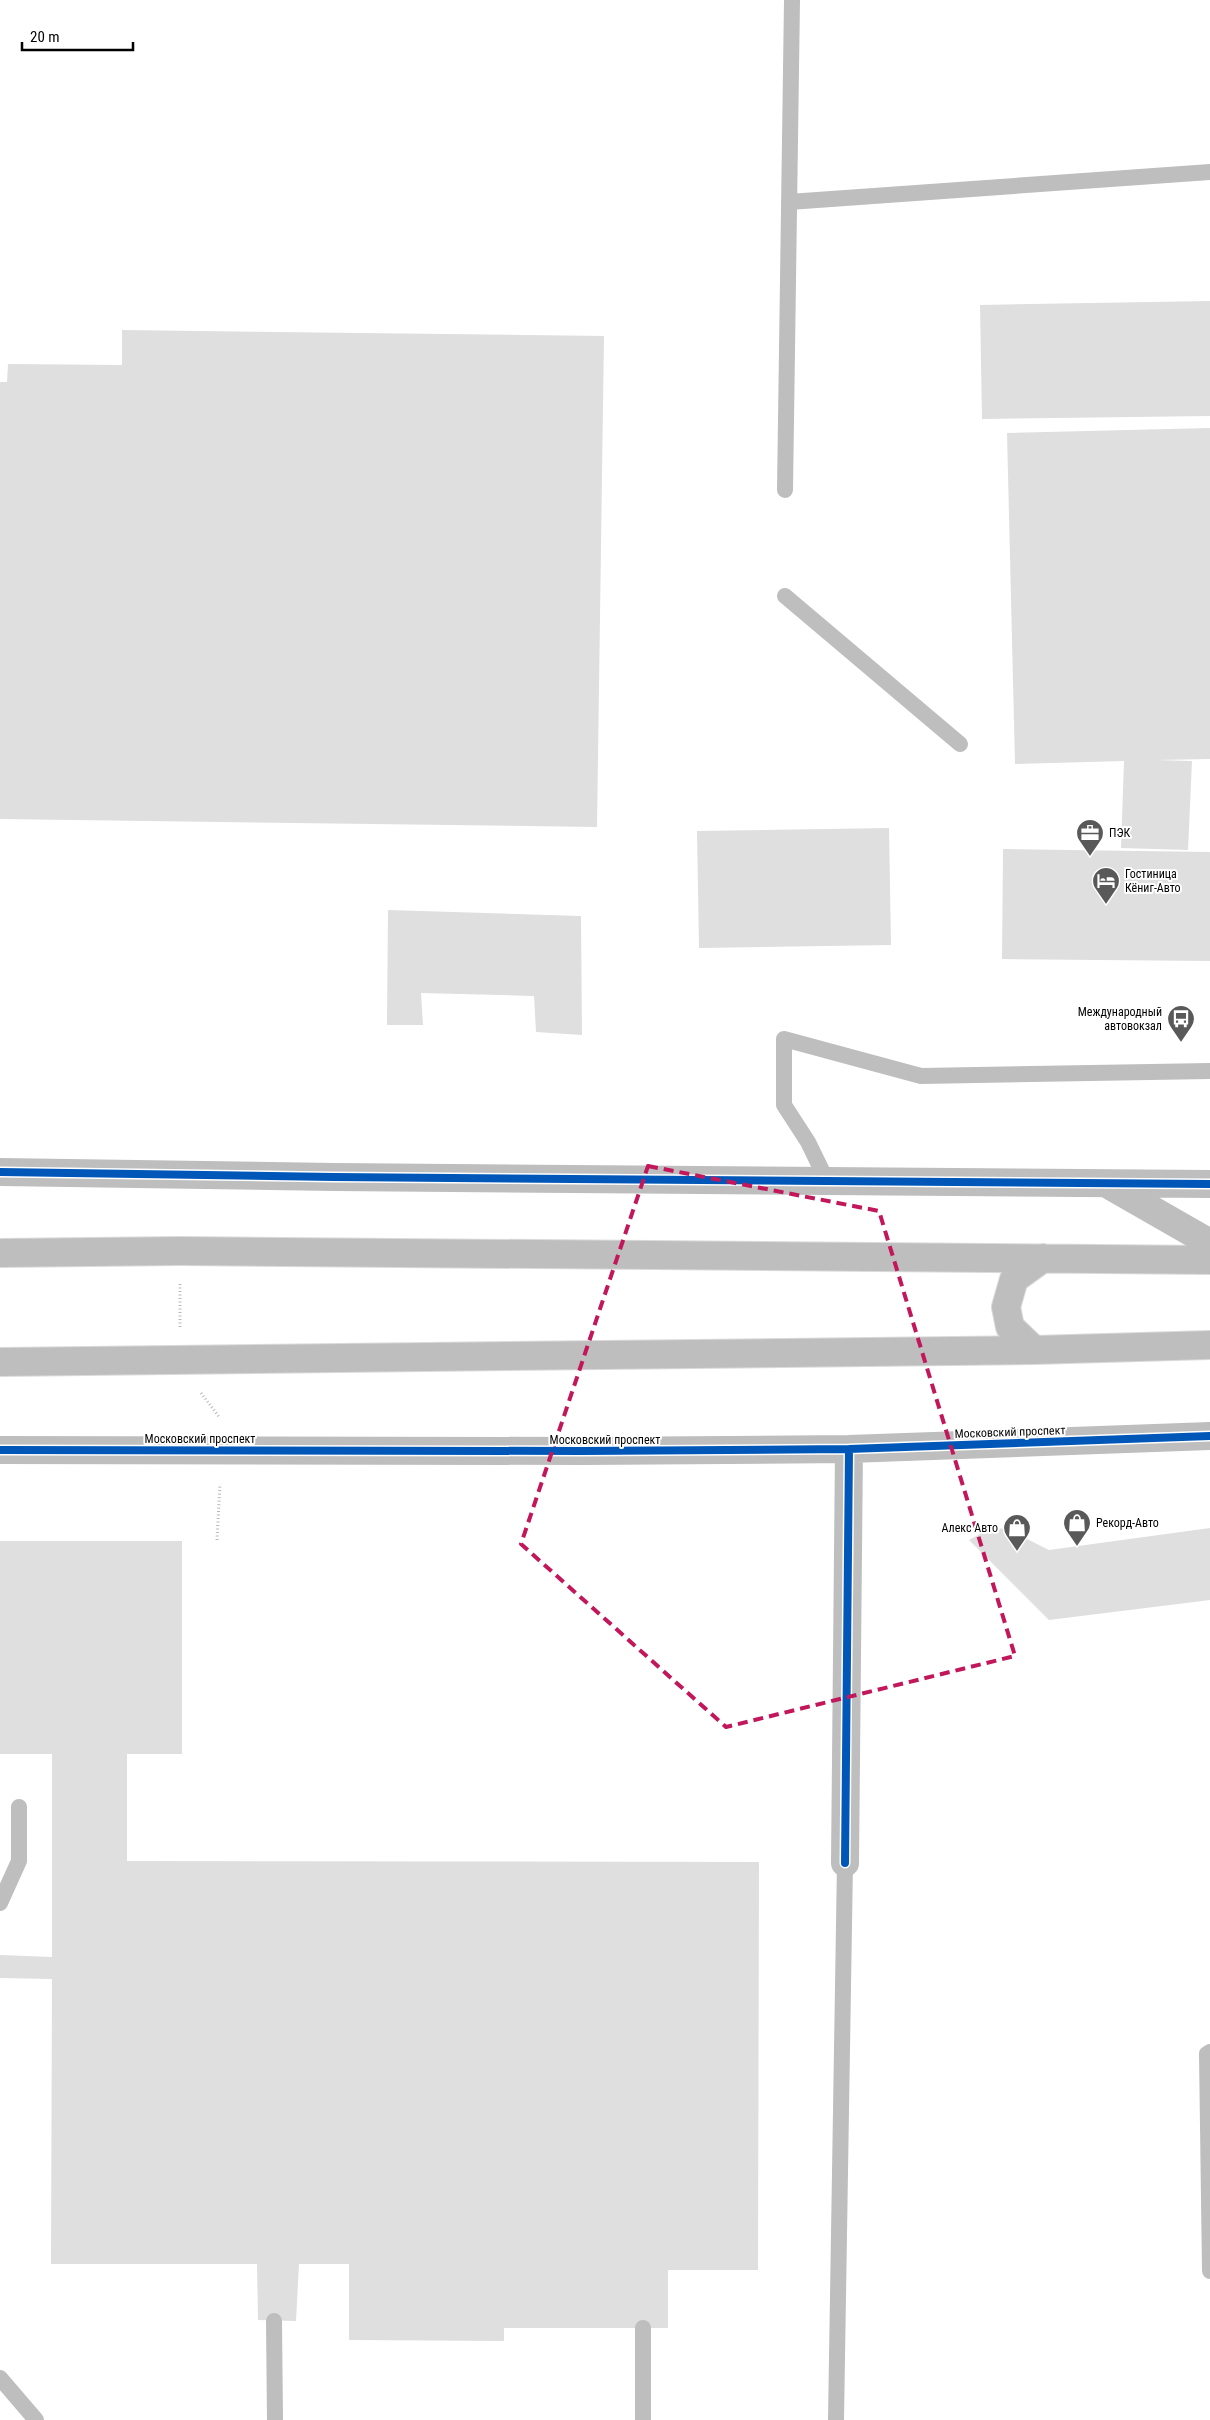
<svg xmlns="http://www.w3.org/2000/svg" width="1210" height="2420" font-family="'Roboto Condensed',sans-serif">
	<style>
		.building { fill: #dfdfdf }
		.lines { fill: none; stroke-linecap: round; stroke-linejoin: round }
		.primary-casing { stroke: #dbdbdb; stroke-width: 30 }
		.path { stroke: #b9b9b9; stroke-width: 3; stroke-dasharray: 1 2.5; stroke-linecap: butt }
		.service { stroke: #bebebe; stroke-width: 16 }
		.minor { stroke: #bebebe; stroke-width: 28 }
		.primary { stroke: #bebebe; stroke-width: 28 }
		.cycleway-casing { stroke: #fff; stroke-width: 11 }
		.cycleway { stroke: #0057b8; stroke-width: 8 }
		.marked { fill: none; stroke: #c2185b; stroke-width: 4; stroke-dasharray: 10 6; stroke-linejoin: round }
		.labels { text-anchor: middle; stroke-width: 4; stroke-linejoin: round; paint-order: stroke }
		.poi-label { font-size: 12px; fill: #000; stroke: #fff; text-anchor: start }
		.street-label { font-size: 12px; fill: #000; stroke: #fff }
	</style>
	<rect width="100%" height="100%" fill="#fff"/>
	<!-- building -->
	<path class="building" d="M1210,301V416L982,419L980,305Z
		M122,330L604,336L597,827L0,819V382H7L8,364L122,365Z
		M1210,428V759L1156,760L1192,761L1188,850L1121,848L1124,761L1015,764L1007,433Z
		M889,828L891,945L699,948L697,831Z
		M1003,849L1210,852V961L1002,959Z
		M388,910L581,916L582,1035L536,1032L534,996L421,993L423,1025H387Z
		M993,1527L1009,1530L1049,1550L1210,1528V1600L1049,1620L969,1540Z
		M0,1541H182V1754H127V1861L759,1862L758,2270H668V2328H504V2341L349,2340V2264H299L296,2321L258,2320L257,2264H51L52,1979L0,1978V1955L52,1957V1754H0Z"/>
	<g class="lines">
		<defs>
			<path id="primary" d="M0,1253L180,1251L1210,1260
				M1034,1350L1010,1327L1006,1307L1014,1279L1043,1258
				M0,1362L1034,1350L1210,1345"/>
		</defs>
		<!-- primary casing -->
		<use href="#primary" class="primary-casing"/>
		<!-- path -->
		<path class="path" d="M180,1284V1328
			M201,1393L220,1418
			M217,1540L220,1484"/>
		<!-- service -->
		<path class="service" d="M789,202L1210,172
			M785,490L792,0
			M785,596L960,744
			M827,1181L808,1142L784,1105V1039L921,1076L1210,1071
			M0,1903L19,1861V1807
			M1210,2052L1207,2054L1210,2271
			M274,2321L275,2420
			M0,2378L36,2420
			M643,2420V2328
			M836,2420L845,1863"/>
		<!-- minor -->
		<path class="minor" d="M0,1172L334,1177L1210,1184
			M1107,1184L1210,1243
			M0,1450L582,1451L849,1449L1210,1436
			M845,1863L849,1449"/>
		<!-- primary -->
		<use href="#primary" class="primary"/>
		<defs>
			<path id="cycleway" d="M0,1172L334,1177L1210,1184
				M0,1450L582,1451L849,1449L1210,1436
				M845,1863L849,1449"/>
		</defs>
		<!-- cycleway casing -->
		<use href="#cycleway" class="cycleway-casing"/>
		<!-- cycleway -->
		<use href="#cycleway" class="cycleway"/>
	</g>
	<!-- marked area -->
	<path class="marked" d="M648,1166L879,1211L1015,1656L726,1727L521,1544Z"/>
	<!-- icons -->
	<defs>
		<symbol id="office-pin" viewBox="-11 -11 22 30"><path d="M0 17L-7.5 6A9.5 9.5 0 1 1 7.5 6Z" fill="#595959" stroke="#fff"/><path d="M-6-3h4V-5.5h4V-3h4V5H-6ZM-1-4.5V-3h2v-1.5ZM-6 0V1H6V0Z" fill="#fff"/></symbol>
		<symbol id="hotel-pin" viewBox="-11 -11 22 30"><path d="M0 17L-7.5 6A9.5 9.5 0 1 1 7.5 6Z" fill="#595959" stroke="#fff"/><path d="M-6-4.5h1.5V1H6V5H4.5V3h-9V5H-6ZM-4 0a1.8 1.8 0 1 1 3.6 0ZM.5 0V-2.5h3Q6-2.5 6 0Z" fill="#fff"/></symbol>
		<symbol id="bus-pin" viewBox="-11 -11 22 30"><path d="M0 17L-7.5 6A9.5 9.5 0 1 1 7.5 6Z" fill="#595959" stroke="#fff"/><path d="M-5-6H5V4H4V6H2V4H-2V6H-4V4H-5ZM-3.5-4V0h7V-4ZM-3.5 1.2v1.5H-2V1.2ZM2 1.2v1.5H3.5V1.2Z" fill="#fff"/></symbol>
		<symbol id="shop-pin" viewBox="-11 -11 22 30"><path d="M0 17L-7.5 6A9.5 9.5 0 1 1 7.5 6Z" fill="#595959" stroke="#fff"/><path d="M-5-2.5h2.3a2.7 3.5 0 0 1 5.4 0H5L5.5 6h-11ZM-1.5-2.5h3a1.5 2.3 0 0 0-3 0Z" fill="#fff"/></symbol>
	</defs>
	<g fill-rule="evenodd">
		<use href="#office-pin" x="1074" y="817" width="32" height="43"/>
		<use href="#hotel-pin" x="1090" y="865" width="32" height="43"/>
		<use href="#bus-pin" x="1165" y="1003" width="32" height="43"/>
		<use href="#shop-pin" x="1061" y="1507" width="32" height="43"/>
		<use href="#shop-pin" x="1001" y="1512" width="32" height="43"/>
	</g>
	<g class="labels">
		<!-- poi labels -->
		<g class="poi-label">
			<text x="1109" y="837">ПЭК</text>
			<text x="1125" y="878">Гостиница<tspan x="1125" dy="14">Кёниг-Авто</tspan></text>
			<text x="1162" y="1016" text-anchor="end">Международный<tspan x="1162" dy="14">автовокзал</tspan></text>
			<text x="1096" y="1527">Рекорд-Авто</text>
			<text x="998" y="1532" text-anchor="end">Алекс Авто</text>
		</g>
		<!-- street labels -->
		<g class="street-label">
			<text transform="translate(1010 1432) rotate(-2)" y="4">Московский проспект</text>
			<text x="200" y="1443">Московский проспект</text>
			<text x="605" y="1444">Московский проспект</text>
		</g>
	</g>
	<!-- scale -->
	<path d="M22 42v8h111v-8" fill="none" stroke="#000000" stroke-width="2.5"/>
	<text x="30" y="42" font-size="15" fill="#000000" stroke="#ffffff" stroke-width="4" paint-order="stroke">20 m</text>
</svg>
